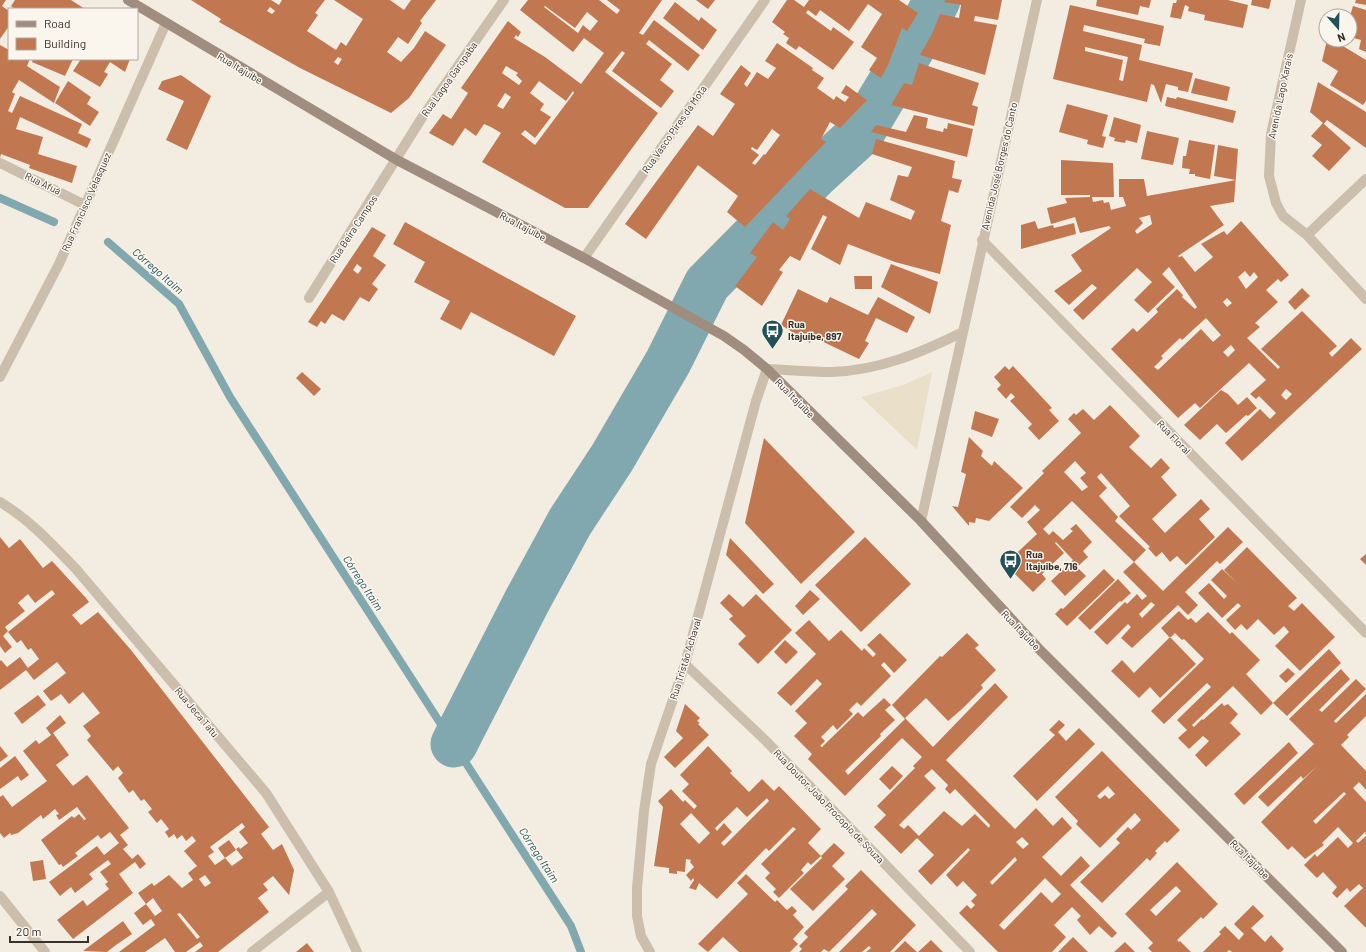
<svg xmlns="http://www.w3.org/2000/svg" width="1366" height="952" font-family="Barlow,sans-serif">
	<style>
		.plaza { fill: #eadfc9 }
		.lines { fill: none; stroke-linecap: round; stroke-linejoin: round }
		.stream { stroke: #81a8af; stroke-width: 8 }
		.river { stroke: #81a8af; stroke-width: 47 }
		.building { fill: #c17851; fill-rule: evenodd }
		.street { stroke: #cbbead; stroke-width: 10 }
		.secondary { stroke: #9f8d7f; stroke-width: 10 }
		.labels { text-anchor: middle; stroke-width: 3; stroke-linejoin: round; paint-order: stroke }
		.street-label { font-size: 10px; fill: #3a312c; stroke: #faf6ee }
		.poi-label { font-size: 10px; font-weight: bold; fill: #3a312c; stroke: #faf6ee; text-anchor: start }
		.water-label { font-size: 11px; font-style: italic; fill: #22515a; stroke: #faf6ee }
	</style>
	<rect width="100%" height="100%" fill="#f3ece1"/>
	<!-- plaza -->
	<path class="plaza" d="M932,372L917,450L861,397L903,385Z"/>
	<g class="lines">
		<!-- stream -->
		<path class="stream" d="M0,198L54,222
			M108,242L179,304L230,397L571,926L581,952"/>
		<!-- river -->
		<path class="river" d="M454,744L527,601L570,522L612,458L668,362L707,284L815,175L861,133L914,44L937,0"/>
	</g>
	<!-- building -->
	<path class="building" d="M0,0H6L2,6L9,11V26L0,39Z
		M15,0H71L85,9H15L11,6Z
		M191,0H271L279,5L282,0H325L315,13L318,15L307,31L336,50L341,42L346,46L363,19L334,0H390L404,10L411,0H436L420,21L422,23L408,44L398,37L387,52L401,62L414,48L425,31L446,45L409,98L391,113L300,68L219,22L221,19ZM270,7L275,11L272,14L267,11ZM338,57L342,59L338,65L334,62Z
		M528,0H599L617,14L620,10L607,0H662L639,33L643,35L654,20L700,55L688,71L649,40L646,44L672,64L660,80L674,91L661,108L612,71L625,53L622,51L605,72L658,113L588,208H565L482,162L501,133L491,127L484,124L476,136L465,128L453,146L429,133L443,114L451,119L468,93L461,88L508,21L521,32L518,37L516,35L514,38L545,57L581,84L604,53L584,38L573,52L520,10ZM545,6L575,28L587,12L598,21L590,31L583,25L578,33L544,7ZM506,66L518,73L516,75L522,81L519,85L502,73ZM539,81L566,101L573,91L574,93L535,145L521,134L525,130L535,138L551,117L540,110L544,104L530,93ZM505,93L511,97L503,109L497,106Z
		M696,0H715L708,9Z
		M787,0H794L804,7L809,0H899L918,13L907,31L902,28L888,65L881,78L869,70L877,58L861,47L882,14L868,4L849,31L820,10L816,16L808,10L806,13L831,31L833,27L854,42L833,70L799,46L796,50L786,43L789,38L783,34L785,32L772,22Z
		M945,0H1002L998,20L975,16L974,21L997,25L985,75L920,55L932,34L940,14L959,18L961,5L944,2Z
		M1097,0H1151L1149,8L1140,6L1138,15L1096,6Z
		M1177,0H1228L1248,5L1243,28L1204,20L1205,15L1188,11L1189,7L1185,5L1181,19L1170,17L1173,3H1176Z
		M1252,0H1271L1269,9L1251,5Z
		M1356,0H1366V5L1355,3Z
		M675,2L699,21L701,17L717,30L703,50L663,18Z
		M1070,5L1164,26L1160,46L1144,43L1145,39L1084,25L1083,31L1142,45L1139,60L1193,73L1188,92L1178,90V87L1166,84L1161,103L1154,85L1151,84L1147,102L1053,79ZM1085,47L1128,57L1123,81L1119,80L1123,60L1085,51Z
		M1353,6L1366,10V52L1359,49L1361,40L1350,37V16Z
		M1327,40H1333L1366,60V101L1363,105L1330,85L1338,71L1322,61Z
		M777,43L813,68L812,70L824,78L817,88L834,100L836,96L845,102L849,97L841,93L846,85L867,100L840,128L830,122L821,139L826,142L745,227L727,212L738,196L698,165L646,239L625,224L698,125L713,136L735,104L720,94L741,65L751,73L744,84L747,87L757,72L768,79L776,68L765,61ZM772,129L780,135L765,155L764,154L755,165L752,163L759,155L751,149L752,147L757,150Z
		M0,45L9,50V59H30L27,66L60,87L54,103L19,80L12,92L15,94L8,111L12,113L20,96L82,124L78,133L91,139L87,148L20,117L16,129L43,137L38,154L77,166L72,183L29,168L30,165L1,154L0,158Z
		M33,59H73L65,76L32,62Z
		M81,59H130L125,72L110,62L104,72L108,74L100,87L73,71Z
		M919,63L979,83L972,105L978,107L974,126L891,105L904,83L912,85Z
		M181,75L211,96L187,150L166,140L184,101L158,89L162,81Z
		M1195,78L1230,87L1227,101L1191,93Z
		M68,81L91,97L87,104L99,112L90,126L55,103Z
		M1318,82L1366,112V148L1327,120L1324,124L1351,148L1329,171L1312,156L1322,145L1311,136L1323,123L1310,112Z
		M1167,97L1176,99L1177,97L1236,111L1233,123L1165,106Z
		M1067,104L1108,115L1102,136L1106,137L1103,148L1087,144L1088,140L1059,132Z
		M914,115L928,118L926,128L943,132L944,128L947,129L948,123L973,129L967,157L871,132L876,125L906,132Z
		M1114,117L1141,125L1137,143L1126,140L1125,143L1114,141L1115,138L1109,136Z
		M1147,131L1179,138L1173,165L1141,159Z
		M876,139L955,161L952,178L962,180L958,193L949,190L941,221L951,225L940,274L895,262L848,244L840,265L811,249L827,217L823,215L800,261L790,256L779,270L783,272L762,306L735,286L757,257L750,253L773,222L783,230L790,219L786,216L810,189L859,218L866,202L911,220L915,211L890,200L898,175L908,177L912,167L872,154Z
		M1189,140L1215,145L1210,179L1195,176V174H1189L1190,169L1182,168L1183,156H1186Z
		M1218,145L1238,149L1234,202L1210,206L1224,225L1178,256L1179,257L1182,256L1195,272L1213,257L1201,244L1224,231L1227,235L1241,221L1289,275L1281,282L1278,279L1266,290L1278,302L1255,323L1260,327L1247,338L1278,369L1280,367L1261,349L1302,311L1337,346L1329,353L1332,357L1351,338L1362,349L1242,461L1225,443L1260,409L1270,419L1276,413L1259,396L1256,399L1250,394L1266,380L1249,363L1200,408L1195,403L1178,418L1111,349L1133,328L1137,332L1158,312L1156,309L1177,289L1183,295L1182,297L1195,309L1197,307L1169,267L1162,274L1175,287L1148,313L1134,300L1152,282L1137,268L1083,320L1073,310L1097,288L1092,284L1069,305L1054,291L1082,271L1071,255L1111,228L1109,226L1080,233L1075,217L1051,224L1047,208L1067,203L1065,198L1090,197V195H1061V160L1113,163L1114,197H1092L1093,202L1103,200L1104,203L1109,202L1111,210L1126,206L1123,197H1119V179H1144L1147,196L1236,180L1214,176ZM1150,215L1152,224L1137,234L1135,231L1143,223L1139,218ZM1245,271L1250,277L1254,272L1258,277L1246,289L1238,277ZM1227,298L1232,303L1227,307L1223,302ZM1206,318L1221,335L1213,342L1201,329L1158,370L1154,367L1163,358L1161,356L1180,338L1182,340ZM1231,345L1235,350L1228,357L1223,352ZM1286,389L1292,394L1286,400L1281,395Z
		M1035,221L1038,229L1053,225L1054,228L1074,223L1076,234L1021,249V225Z
		M405,222L576,316L554,356L471,312L461,330L440,319L450,301L414,282L425,262L393,244Z
		M372,227L386,235L373,256L386,265L372,284L378,289L369,302L360,297L344,321L332,314L325,324L321,321L317,327L308,322ZM357,264L362,268L358,274L353,270Z
		M891,264L938,282L930,314L881,287Z
		M854,276H872V289H855Z
		M1302,288L1310,296L1295,310L1288,302Z
		M798,289L827,303L830,297L868,315L878,297L915,317L907,333L876,318L865,341L869,343L859,359L813,337L810,343L781,325Z
		M1005,366L1009,370L1013,366L1052,408L1049,410L1059,421L1039,440L1028,428L1032,424L1010,401L1015,397L1011,393L1006,399L997,389L1001,385L994,377Z
		M302,372L321,389L314,396L296,378Z
		M1221,390L1228,394L1238,405L1247,397L1257,408L1248,416L1246,415L1226,433L1217,424L1200,440L1184,425Z
		M1110,405L1140,436L1129,447L1151,468L1161,458L1170,468L1161,477L1177,495L1152,519L1165,533L1201,499L1210,509L1199,519L1215,537L1186,565L1177,556L1170,562L1162,552L1156,557L1148,548L1150,547L1119,516L1130,506L1101,473L1097,477L1107,488L1099,496L1118,517L1115,521L1146,550L1134,562L1072,501L1043,529L1049,535L1053,531L1063,540L1073,531L1070,529L1076,524L1092,542L1083,551L1088,557L1077,567L1086,576L1065,596L1051,581L1073,560L1056,542L1055,543L1064,553L1042,574L1046,579L1033,592L1005,564L1037,534L1027,522L1040,510L1035,505L1022,518L1010,507L1044,473L1042,471L1081,433L1068,419L1074,413L1076,415L1083,409L1094,420ZM1075,461L1086,473L1080,478L1088,487L1082,491L1064,472Z
		M975,411L999,419L992,437L971,429Z
		M969,437L983,451L981,456L992,466L994,461L1023,488L989,521L976,518L975,523L969,522V526L952,506L958,507L966,474L961,472Z
		M764,438L855,532L801,584L745,523Z
		M1228,527L1243,542L1220,564L1217,561L1185,592L1198,605L1188,615L1178,605L1132,648L1121,638L1131,627L1128,624L1107,645L1094,632L1125,602L1127,604L1137,594L1142,600L1147,596L1123,572L1134,562L1163,591ZM1151,602L1155,605L1142,618L1139,614Z
		M0,537L9,548L20,539L43,568L52,561L86,598L89,602L72,615L81,625L98,612L131,650L269,827L261,834L273,850L282,844L294,870L289,895L273,876L263,884L268,890L258,898L269,912L218,952H195L203,946L200,942L186,952H175L165,938L145,952H119L155,925L151,919L143,925L134,913L146,904L138,893L152,883L154,886L169,875L182,888L193,880L188,873L197,866L184,851L196,841L192,836L186,841L182,835L177,839L174,834L169,838L165,832L169,829L161,819L157,823L148,812L152,809L144,799L141,801L133,790L129,793L118,778L123,773L118,766L113,771L87,740L91,736L83,726L100,713L83,692L69,704L61,694L51,701L43,691L66,673L57,662L34,680L26,670L0,690V661L1,660L7,667L20,657L28,668L39,659L31,648L28,650L21,640L17,643L8,632L55,594L52,590L35,603L28,594L18,603L25,611L5,627L8,631L3,636L12,647L5,653L0,646ZM242,823L245,827L239,832L248,843L240,849L239,847L236,849L243,858L232,866L225,858L215,865L208,856L214,852L210,847ZM205,875L211,883L205,887L199,879ZM153,898L162,911L155,916L146,904ZM180,913L200,937L197,939L177,914Z
		M865,537L911,584L861,632L815,585Z
		M730,538L774,584L763,594L726,555Z
		M1247,547L1297,598L1288,606L1294,611L1302,603L1335,637L1300,671L1275,646L1289,632L1284,626L1274,635L1258,619L1247,630L1241,624L1235,630L1226,620L1241,606L1238,603L1222,618L1198,593L1209,583L1224,599L1227,596L1211,580L1222,569L1238,584L1224,570Z
		M1366,554V565L1360,559Z
		M1104,569L1115,580L1067,626L1055,614L1061,608L1063,609Z
		M1118,579L1131,593L1121,602L1120,601L1090,630L1078,618Z
		M810,590L820,599L803,615L795,606Z
		M729,594L743,607L756,594L792,630L758,664L738,644L746,636L729,619L733,616L720,603Z
		M1179,611L1188,620L1191,618L1196,623L1208,612L1230,634L1232,632L1260,660L1246,674L1273,703L1261,715L1233,686L1192,725L1194,727L1202,719L1203,720L1222,703L1224,706L1228,704L1238,714L1230,723L1241,734L1206,767L1195,755L1209,741L1203,736L1189,749L1178,738L1187,730L1177,720L1211,687L1207,683L1164,724L1151,711L1204,659L1184,639L1182,640L1175,633L1170,638L1161,628Z
		M809,620L829,641L841,630L862,651L864,648L873,657L876,654L867,645L880,633L907,660L894,673L884,662L881,665L891,676L861,706L857,702L849,710L853,714L837,730L833,725L821,737L825,741L820,746L822,747L858,712L863,717L884,698L891,705L885,710L895,720L880,734L881,736L845,771L848,775L905,719L892,705L940,656L942,657L967,633L979,645L975,648L996,670L981,685L983,688L962,709L948,721L926,698L905,718L933,747L995,683L1008,697L946,760L1015,829L1036,808L1053,826L1062,817L1072,828L1042,857L1061,876L1081,856L1090,866L1070,885L1117,933L1112,938L1099,926L1090,935L1077,920L1081,916L1072,907L1054,925L1066,937L1052,952H998L959,913L967,905L971,909L975,905L971,901L977,895L963,881L957,887L946,875L970,850L968,848L931,885L918,871L934,855L917,838L901,854L874,827L886,815L877,806L915,768L913,766L922,757L902,738L845,796L808,759L812,754L794,736L807,723L795,711L822,684L817,679L791,706L777,693L816,654L795,633ZM932,769L948,785L945,789L950,794L955,789L990,825L989,828L975,814L962,826L944,811L919,836L908,825L904,829L899,825L936,788L924,776ZM1022,837L1029,844L1023,849L1016,842ZM1015,857L1017,860L992,885L990,882ZM1045,878L1061,894L1052,903L1041,892L1004,930L999,925Z
		M1170,637L1196,664L1160,698L1150,687L1139,698L1111,671L1122,660L1134,673Z
		M785,640L798,652L786,664L774,652Z
		M1329,649L1341,663L1287,716L1273,703Z
		M1288,668L1295,674L1286,683L1279,676Z
		M1341,669L1350,679L1319,710L1322,712L1356,679L1366,689L1334,721L1336,723L1366,694V716L1347,735L1349,737L1341,745L1366,771V790L1359,782L1353,788L1366,802V834L1365,832L1356,841L1358,843L1366,836V928L1344,906L1363,888L1359,884L1350,892L1347,888L1337,898L1332,893L1337,887L1323,872L1317,878L1304,865L1315,854L1317,857L1338,837L1348,848L1353,843L1338,827L1322,843L1324,845L1305,859L1292,846L1288,850L1261,822L1317,766L1303,779L1301,776L1268,807L1258,797L1314,744L1289,719ZM1344,792L1346,794L1316,824L1313,821Z
		M38,695L46,705L22,724L14,713Z
		M685,704L700,718L697,721L700,723L698,724L709,735L675,768L664,757L683,738L676,731Z
		M60,715L66,723L53,733L69,755L56,765L73,786L87,775L129,828L120,835L128,845L123,849L132,859L138,854L146,864L140,869L135,862L119,874L133,893L73,939L57,920L83,900L87,906L109,889L105,884L108,882L100,872L111,864L108,860L89,874L93,879L75,893L71,887L60,896L49,882L97,846L104,855L119,843L110,832L101,839L98,835L75,853L78,856L63,867L61,864L59,865L41,840L72,816L74,818L79,814L84,820L86,819L77,807L59,820L56,815L59,814L55,809L43,819L41,815L18,833L11,835L10,833L4,838L0,833V797L3,795L12,807L47,781L23,751L36,740L39,744L51,735L46,728Z
		M1059,720L1065,725L1058,732L1066,741L1079,728L1095,744L1037,801L1013,776L1055,735L1049,730Z
		M1289,742L1298,753L1244,805L1234,794Z
		M0,746L8,756L0,762Z
		M708,746L732,771L730,773L749,792L762,779L774,791L779,786L821,829L808,843L821,856L834,843L845,853L832,866L845,879L813,911L790,889L822,858L821,856L811,865L808,862L801,870L804,873L779,898L773,892L776,889L765,878L770,873L761,864L796,829L793,827L769,851L766,848L717,899L699,883L696,890L689,888L694,880L693,878L691,881L686,875L694,867L690,862L691,860L686,859L685,872L677,871V874L669,873V868L654,866L663,807L658,801L671,789L683,802L685,800L694,809L697,806L682,791L689,784L680,775ZM767,798L769,801L724,846L721,843L732,832L724,823L717,831L715,828L737,807L747,817ZM691,813L710,833L699,844L680,824Z
		M1102,751L1180,830L1167,843L1165,841L1155,851L1157,853L1150,861L1147,858L1102,903L1080,882L1120,843L1116,839L1128,827L1131,830L1141,820L1135,813L1100,848L1076,824L1078,821L1055,797ZM1108,786L1115,794L1109,799L1105,795L1100,799L1097,796Z
		M15,756L29,775L21,781L18,776L0,789V768Z
		M892,766L903,776L890,790L879,779Z
		M229,840L236,850L225,858L218,848Z
		M43,860L46,879L33,881L30,862Z
		M1177,862L1218,904L1203,919L1201,917L1177,940L1179,942L1180,941L1191,952H1152L1148,948L1153,943L1125,914ZM1176,886L1181,891L1156,916L1150,910Z
		M861,870L916,925L890,952H866L871,948L869,946L862,952H839L877,914L872,909L829,952L824,949L821,952H799L802,949L799,946L808,937L804,933L848,889L845,886Z
		M746,874L775,902L777,900L787,910L792,906L797,911L793,915L804,927L793,939L798,944L790,952H739L723,937L708,952L698,944L748,894L737,883Z
		M1253,905L1264,916L1251,928L1265,942L1271,935L1284,949L1281,952H1232L1229,950L1227,952H1203L1221,934L1219,932L1225,926L1239,940L1244,934L1234,924Z
		M123,921L132,934L116,945L107,952L83,951Z
		M1073,937L1088,952H1058Z
		M931,940L943,952H918Z
		M905,941L917,952H894Z
		M1125,942L1135,952H1114Z
		M307,943L314,952H296Z"/>
	<g class="lines">
		<!-- street -->
		<path class="street" d="M1301,0L1271,134L1269,176L1276,203L1283,216L1307,235L1366,299
			M0,163L85,205
			M1307,235L1366,179
			M982,240L1366,633
			M584,258L765,0
			M309,298L423,116L504,0
			M0,377L59,264L166,23
			M0,502C29,519 53,545 76,569L266,793L329,892L357,952
			M921,521L1037,0
			M685,664L766,741L970,952
			M0,896L45,952
			M252,952L329,892
			M650,952L641,936L637,916V888L644,811L651,764L685,664L756,401L767,369C789,370 810,372 832,372C881,370 920,353 963,332"/>
		<!-- secondary -->
		<path class="secondary" d="M128,0L397,160L584,258L724,336L744,350L767,369L921,521L1039,649L1342,952"/>
	</g>
	<!-- icons -->
	<defs>
		<symbol id="bus-pin" viewBox="-11 -11 22 30"><path d="M0 17L-7.5 6A9.5 9.5 0 1 1 7.5 6Z" fill="#22515a" stroke="#faf6ee"/><path d="M-5-6H5V4H4V6H2V4H-2V6H-4V4H-5ZM-3.5-4V0h7V-4ZM-3.5 1.2v1.5H-2V1.2ZM2 1.2v1.5H3.5V1.2Z" fill="#fff"/></symbol>
	</defs>
	<g fill-rule="evenodd">
		<use href="#bus-pin" x="760" y="318" width="25" height="34"/>
		<use href="#bus-pin" x="998" y="548" width="25" height="34"/>
	</g>
	<g class="labels">
		<!-- street labels -->
		<g class="street-label">
			<text transform="translate(240 68) rotate(31)" y="4">Rua Itajuíbe</text>
			<text transform="translate(449 79) rotate(-55)" y="4">Rua Lagoa Garopaba</text>
			<text transform="translate(1280 96) rotate(-78)" y="4">Avenida Lago Xarais</text>
			<text transform="translate(674 129) rotate(-55)" y="4">Rua Vasco Pires da Mota</text>
			<text transform="translate(999 166) rotate(-77)" y="4">Avenida José Borges do Canto</text>
			<text transform="translate(43 183) rotate(26)" y="4">Rua Afuá</text>
			<text transform="translate(86 202) rotate(-66)" y="4">Rua Francisco Velasquez</text>
			<text transform="translate(523 226) rotate(28)" y="4">Rua Itajuíbe</text>
			<text transform="translate(353 229) rotate(-57)" y="4">Rua Beira Campos</text>
			<text transform="translate(795 398) rotate(45)" y="4">Rua Itajuíbe</text>
			<text transform="translate(1174 437) rotate(46)" y="4">Rua Floral</text>
			<text transform="translate(1021 630) rotate(46)" y="4">Rua Itajuíbe</text>
			<text transform="translate(685 659) rotate(-73)" y="4">Rua Tristão Achaval</text>
			<text transform="translate(197 712) rotate(50)" y="4">Rua Jeca Tatu</text>
			<text transform="translate(829 806) rotate(46)" y="4">Rua Doutor João Procopio de Souza</text>
			<text transform="translate(1250 859) rotate(45)" y="4">Rua Itajuíbe</text>
		</g>
		<!-- poi labels -->
		<g class="poi-label">
			<text x="788" y="328">Rua<tspan x="788" dy="12">Itajuibe, 897</tspan></text>
			<text x="1026" y="558">Rua<tspan x="1026" dy="12">Itajuibe, 716</tspan></text>
		</g>
		<!-- water labels -->
		<g class="water-label">
			<text transform="translate(158 271) rotate(41)" y="4">Córrego Itaim</text>
			<text transform="translate(363 583) rotate(57)" y="4">Córrego Itaim</text>
			<text transform="translate(539 855) rotate(57)" y="4">Córrego Itaim</text>
		</g>
	</g>
	<!-- legend -->
	<rect x="8" y="8" width="130" height="52" fill="#faf6ee" stroke="#ada7a0"/>
	<rect x="16" y="21" width="20" height="6" fill="#9f8d7f" stroke="#ada7a0"/>
	<text x="44" y="28" font-size="12" fill="#3a312c">Road</text>
	<rect x="16" y="38" width="20" height="12" fill="#c17851" stroke="#ada7a0"/>
	<text x="44" y="48" font-size="12" fill="#3a312c">Building</text>
	<!-- north arrow -->
	<g transform="translate(1338 28) rotate(160)"><circle r="19" fill="#faf6ee" stroke="#ada7a0"/>
	<path d="M0-3L7 15L0 10L-7 15Z" fill="#22515a"/>
	<text y="-6" font-size="11" font-weight="bold" text-anchor="middle" fill="#3a312c">N</text>
	</g>
	<!-- scale -->
	<path d="M10 936v6h78v-6" fill="none" stroke="#3a312c" stroke-width="2"/>
	<text x="16" y="936" font-size="12" fill="#3a312c" stroke="#faf6ee" stroke-width="3" paint-order="stroke">20 m</text>
</svg>
